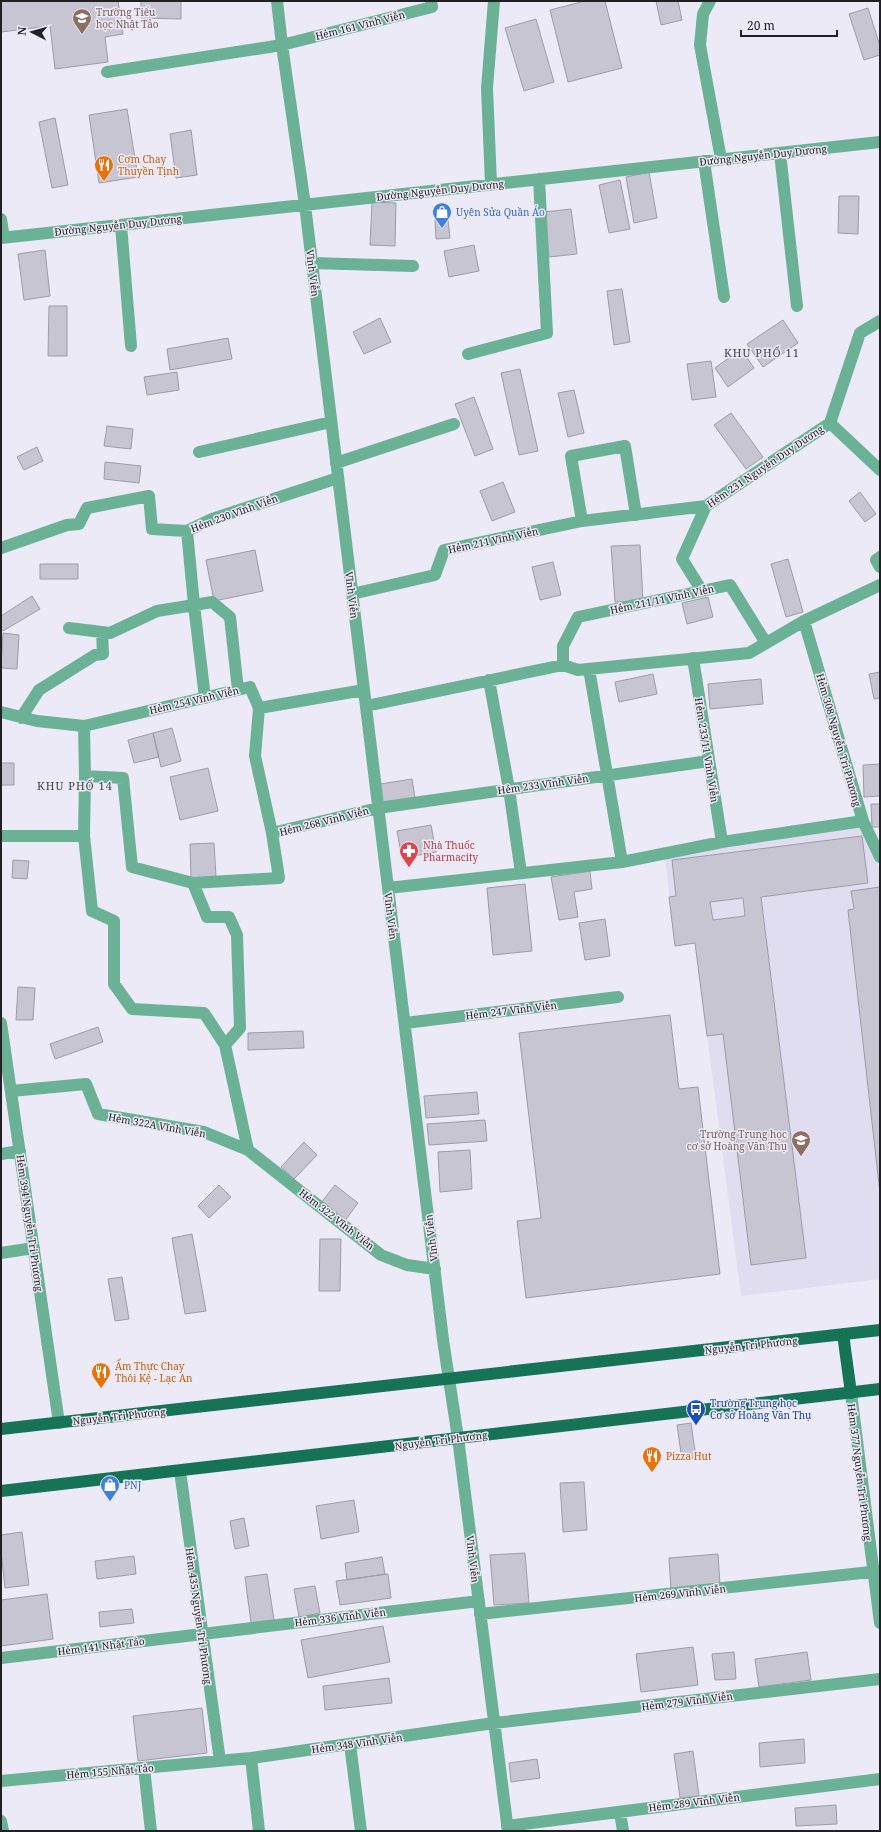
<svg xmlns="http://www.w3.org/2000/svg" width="881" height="1832" font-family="'Noto Serif',serif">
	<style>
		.built { fill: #e0ddf1 }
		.building { fill: #c7c5d2; stroke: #9d9ba7; fill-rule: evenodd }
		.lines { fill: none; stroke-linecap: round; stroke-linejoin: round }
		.minor { stroke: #6ab195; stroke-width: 12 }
		.major { stroke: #167356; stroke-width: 12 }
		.labels { text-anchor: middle; stroke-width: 3; stroke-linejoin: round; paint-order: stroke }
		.education-label { font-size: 10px; fill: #785e54; stroke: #eceaf7; text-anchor: start }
		.street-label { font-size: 10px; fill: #212024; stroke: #eceaf7 }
		.food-label { font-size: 10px; fill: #c56008; stroke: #eceaf7; text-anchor: start }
		.shop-label { font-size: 10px; fill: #366cbe; stroke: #eceaf7; text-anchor: start }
		.health-label { font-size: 10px; fill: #be3a42; stroke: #eceaf7; text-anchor: start }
		.transit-label { font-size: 10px; fill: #164399; stroke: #eceaf7; text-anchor: start }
		.neighbourhood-label { font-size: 11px; letter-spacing: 1px; fill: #45434d; stroke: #eceaf7 }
	</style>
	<rect width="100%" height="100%" fill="#eceaf7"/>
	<!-- built -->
	<path class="built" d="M862,823L880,871V1279L741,1296L695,943L675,946L665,857Z"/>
	<!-- building -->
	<path class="building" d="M1,1H118L123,34L105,37L108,62L55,69L50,26L1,32Z
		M141,1H181V19L141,18Z
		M585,1H605L622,68L568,82L550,10Z
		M656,1H678L682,20L661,25Z
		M868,8L880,46V55L864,60L849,14Z
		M536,19L554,82L524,91L505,28Z
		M127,109L138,177L99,183L89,115Z
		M55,118L68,185L52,188L39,122Z
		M191,130L197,175L176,178L170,134Z
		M649,172L657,218L634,223L626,177Z
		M620,180L630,229L609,233L599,185Z
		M839,196H859L858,234L838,233Z
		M372,202L396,203L395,246L370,245Z
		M571,209L577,254L549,257L544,212Z
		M435,220H448L450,238L436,239Z
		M474,245L479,271L449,277L444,251Z
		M45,250L50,296L24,300L18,254Z
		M622,289L630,342L614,345L607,291Z
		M49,306H67V356H48Z
		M380,318L391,342L364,354L353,332Z
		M783,320L798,343L763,367L747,344Z
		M228,338L232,359L170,370L167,349Z
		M741,349L754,368L728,387L715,368Z
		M711,361L716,397L692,400L687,364Z
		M520,369L538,451L519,455L501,373Z
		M177,372L179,390L147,395L144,377Z
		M574,390L584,433L568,437L558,393Z
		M474,397L493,449L475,456L455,404Z
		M731,413L763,457L746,469L714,425Z
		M107,426L133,429L131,449L104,446Z
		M37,447L43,461L24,470L17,457Z
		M105,462L141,466L139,483L104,479Z
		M503,482L515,512L492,521L480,491Z
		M860,492L876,514L865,522L849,501Z
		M640,545L643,601L615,602L611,546Z
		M255,550L263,591L214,601L206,560Z
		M788,559L803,612L786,617L771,564Z
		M553,562L561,595L540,600L532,567Z
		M40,564H78V579H40Z
		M32,596L40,609L3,631L1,628V616Z
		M708,597L713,617L687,624L682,603Z
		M3,633L19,635L17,669L1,668Z
		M880,672V698L874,699L869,674Z
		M653,674L657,694L619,702L615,682Z
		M761,679L763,704L710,709L708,684Z
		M172,728L181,761L161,767L153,733Z
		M153,733L159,757L134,763L128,740Z
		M1,763H14V785H1Z
		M880,764V796L864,797L863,765Z
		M208,768L218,811L180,820L170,777Z
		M412,779L415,798L383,803L380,784Z
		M871,804H880V827H872Z
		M431,825L436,852L402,858L397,831Z
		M862,836L868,883L761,897L806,1258L751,1265L723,1034L707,1036L695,943L675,946L669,897L676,896L672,860ZM743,898L745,916L713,920L710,902Z
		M214,843L216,877L191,879L190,844Z
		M13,860L29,861L27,879L12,878Z
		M590,871L592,889L574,892L578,917L559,920L551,877Z
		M525,884L532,951L493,955L487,888Z
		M880,887V1193L848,910L854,909L851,891Z
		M605,919L610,956L585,960L579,923Z
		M18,987L35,988L33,1020H16Z
		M670,1015L679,1089L698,1087L720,1274L526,1298L517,1221L541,1218L519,1033Z
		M98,1027L103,1042L55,1059L50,1044Z
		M303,1031L304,1048L248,1050V1033Z
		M477,1092L479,1114L426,1118L424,1096Z
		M485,1120L487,1141L429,1145L427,1124Z
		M304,1142L317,1155L294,1179L281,1167Z
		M470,1150L472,1189L440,1192L438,1152Z
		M219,1185L231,1197L209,1218L198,1206Z
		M335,1185L358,1203L344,1222L320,1204Z
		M192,1234L206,1311L185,1314L172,1238Z
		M320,1239H341L340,1291H319Z
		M122,1277L129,1319L115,1321L108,1279Z
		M691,1423L696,1458L682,1460L677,1425Z
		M584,1482L587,1530L563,1532L560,1483Z
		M354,1500L359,1532L321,1539L316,1506Z
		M244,1518L249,1546L235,1549L230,1521Z
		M22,1532L29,1585L5,1588L1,1551V1535Z
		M525,1553L529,1603L494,1605L490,1555Z
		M718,1554L720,1585L671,1589L669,1558Z
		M134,1556L136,1574L97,1579L95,1561Z
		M382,1557L385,1574L347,1580L345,1563Z
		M267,1574L274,1620L251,1623L245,1577Z
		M388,1574L391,1598L340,1605L336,1581Z
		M315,1586L320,1613L299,1617L294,1589Z
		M47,1594L53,1639L1,1646V1600Z
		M132,1609L134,1623L100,1627L99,1612Z
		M383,1626L390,1662L308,1678L301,1640Z
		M693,1647L698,1685L641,1692L636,1654Z
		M734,1652L736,1679L715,1680L712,1654Z
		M807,1652L811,1680L759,1687L755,1659Z
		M389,1678L392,1703L325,1710L323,1686Z
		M202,1708L207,1753L138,1761L133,1716Z
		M804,1739L805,1763L760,1767L759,1743Z
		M693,1751L699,1796L680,1798L674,1754Z
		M537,1759L540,1778L511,1782L509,1763Z
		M836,1805L837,1824L796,1826L795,1808Z"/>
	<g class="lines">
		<!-- minor -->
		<path class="minor" d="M277,1L282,45L305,205L443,1340L458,1438L508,1831
			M710,1L703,14L700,45L721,159
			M107,72L282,45L432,7L431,1
			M780,153L797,306
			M704,161L724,297
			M491,184L487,88L494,1
			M1,219L4,238
			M121,225L131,346
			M1,238L880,142
			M311,263L413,266
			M468,354L547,333L539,179
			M830,423L880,470
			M199,452L331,422
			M336,463L454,424
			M582,521L571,456L625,446L636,515
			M187,531L194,605L212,602L230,617L238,690
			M1,548L67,525L79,524L87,508L149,496L152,529L187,531L212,519L338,478
			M880,557L876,560L880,567
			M702,591L682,559L706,506
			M352,594L435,575L444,550L582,521L706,506L830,423L860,333L880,321
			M804,621L863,821L880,857
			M69,628L110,633L157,611L194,605L205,698
			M693,658L722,842
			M563,665V646L578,617L730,585L766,643
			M589,669L622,862
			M489,680L509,789L521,873
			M366,706L563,665L578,670L749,653L804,621L880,585
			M259,708L255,756L272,833
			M1,712L37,721L84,726L250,687L259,708L364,690
			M21,718L39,690L95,655L103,654L102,632
			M84,726L85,776
			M1,836H84
			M193,883L207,917H229L237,935L240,1028L225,1045
			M388,888L622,862L722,842L863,821
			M1,1023L59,1423
			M405,1023L618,997
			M11,1091L86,1084L98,1114L204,1132L248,1150L381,1255L407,1265L435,1269
			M248,1150L225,1045L204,1013L132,1009L114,984V921L92,911L84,836L85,776L123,778L132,867L193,883L279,878L272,833L378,808L709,761
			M1,1154L20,1151
			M1,1253L34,1248
			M851,1393L880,1623
			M180,1471L220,1761
			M480,1614L880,1571
			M1,1658L479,1601
			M350,1744L361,1831
			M251,1758L259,1831
			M144,1768L151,1831
			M1,1781L251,1758L494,1723L880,1679
			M620,1812L623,1831
			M1,1821L3,1831
			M507,1826L880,1779"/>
		<!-- major -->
		<path class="major" d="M843,1334L851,1393
			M1,1429L880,1330
			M1,1491L880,1389"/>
	</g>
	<!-- icons -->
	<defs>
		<symbol id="school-pin" viewBox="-11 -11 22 30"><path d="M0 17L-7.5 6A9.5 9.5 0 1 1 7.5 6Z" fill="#8d6e63" stroke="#eceaf7"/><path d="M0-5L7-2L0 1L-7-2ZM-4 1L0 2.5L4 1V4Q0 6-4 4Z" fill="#fff"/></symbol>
		<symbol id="restaurant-pin" viewBox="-11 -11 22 30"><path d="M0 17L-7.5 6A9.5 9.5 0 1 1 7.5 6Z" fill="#e8710a" stroke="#eceaf7"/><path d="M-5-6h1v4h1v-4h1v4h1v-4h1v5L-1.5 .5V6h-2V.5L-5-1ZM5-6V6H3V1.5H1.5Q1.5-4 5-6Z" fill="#fff"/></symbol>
		<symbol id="shop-pin" viewBox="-11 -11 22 30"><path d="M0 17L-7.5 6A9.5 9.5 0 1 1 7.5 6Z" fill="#3f7fe0" stroke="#eceaf7"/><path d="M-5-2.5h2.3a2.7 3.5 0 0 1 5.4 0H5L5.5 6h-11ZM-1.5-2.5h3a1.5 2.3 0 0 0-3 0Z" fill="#fff"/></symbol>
		<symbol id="pharmacy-pin" viewBox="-11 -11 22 30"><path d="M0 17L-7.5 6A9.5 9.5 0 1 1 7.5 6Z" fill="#e0444e" stroke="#eceaf7"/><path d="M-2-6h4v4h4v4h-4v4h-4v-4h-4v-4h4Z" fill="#fff"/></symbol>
		<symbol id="bus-pin" viewBox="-11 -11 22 30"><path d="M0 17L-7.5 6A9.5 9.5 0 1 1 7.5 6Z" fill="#1a4fb4" stroke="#eceaf7"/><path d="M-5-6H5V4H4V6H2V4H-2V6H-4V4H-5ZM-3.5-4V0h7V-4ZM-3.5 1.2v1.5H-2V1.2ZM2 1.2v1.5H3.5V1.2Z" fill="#fff"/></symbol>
	</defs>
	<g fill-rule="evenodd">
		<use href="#school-pin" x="71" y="7" width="22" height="30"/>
		<use href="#restaurant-pin" x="93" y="154" width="22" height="30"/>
		<use href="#shop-pin" x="431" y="201" width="22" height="30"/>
		<use href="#pharmacy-pin" x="398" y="840" width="22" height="30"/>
		<use href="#school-pin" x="790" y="1129" width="22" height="30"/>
		<use href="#restaurant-pin" x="90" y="1361" width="22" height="30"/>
		<use href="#bus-pin" x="685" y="1398" width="22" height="30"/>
		<use href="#restaurant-pin" x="641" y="1445" width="22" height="30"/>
		<use href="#shop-pin" x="99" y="1474" width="22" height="30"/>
	</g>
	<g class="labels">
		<!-- education labels -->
		<g class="education-label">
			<text x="96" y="16">Trường Tiểu<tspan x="96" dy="12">học Nhật Tảo</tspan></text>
			<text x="787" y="1138" text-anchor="end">Trường Trung học<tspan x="787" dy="12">cơ sở Hoàng Văn Thụ</tspan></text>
		</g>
		<!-- street labels -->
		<g class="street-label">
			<text transform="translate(360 25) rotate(-14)" y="4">Hẻm 161 Vĩnh Viễn</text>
			<text transform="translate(763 155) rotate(-6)" y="4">Đường Nguyễn Duy Dương</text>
			<text transform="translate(440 190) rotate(-6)" y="4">Đường Nguyễn Duy Dương</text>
			<text transform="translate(118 225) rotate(-6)" y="4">Đường Nguyễn Duy Dương</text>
			<text transform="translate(313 273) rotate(83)" y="4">Vĩnh Viễn</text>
			<text transform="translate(765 466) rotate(-34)" y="4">Hẻm 231 Nguyễn Duy Dương</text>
			<text transform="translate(234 513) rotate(-20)" y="4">Hẻm 230 Vĩnh Viễn</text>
			<text transform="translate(493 540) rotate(-12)" y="4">Hẻm 211 Vĩnh Viễn</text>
			<text transform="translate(352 595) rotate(83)" y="4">Vĩnh Viễn</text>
			<text transform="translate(662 599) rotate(-12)" y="4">Hẻm 211/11 Vĩnh Viễn</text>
			<text transform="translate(194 700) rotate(-13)" y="4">Hẻm 254 Vĩnh Viễn</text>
			<text transform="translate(839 740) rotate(74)" y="4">Hẻm 308 Nguyễn Tri Phương</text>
			<text transform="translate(707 750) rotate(81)" y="4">Hẻm 233/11 Vĩnh Viễn</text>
			<text transform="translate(543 784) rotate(-8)" y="4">Hẻm 233 Vĩnh Viễn</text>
			<text transform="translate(324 821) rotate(-14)" y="4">Hẻm 268 Vĩnh Viễn</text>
			<text transform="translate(391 916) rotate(83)" y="4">Vĩnh Viễn</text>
			<text transform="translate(511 1010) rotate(-7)" y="4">Hẻm 247 Vĩnh Viễn</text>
			<text transform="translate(157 1125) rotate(10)" y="4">Hẻm 322A Vĩnh Viễn</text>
			<text transform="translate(337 1219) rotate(38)" y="4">Hẻm 322 Vĩnh Viễn</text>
			<text transform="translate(30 1223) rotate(82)" y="4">Hẻm 394 Nguyễn Tri Phương</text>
			<text transform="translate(431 1238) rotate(-97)" y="4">Vĩnh Viễn</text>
			<text transform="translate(751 1345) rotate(-6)" y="4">Nguyễn Tri Phương</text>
			<text transform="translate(119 1416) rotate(-6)" y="4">Nguyễn Tri Phương</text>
			<text transform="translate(441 1440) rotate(-7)" y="4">Nguyễn Tri Phương</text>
			<text transform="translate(860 1472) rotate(83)" y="4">Hẻm 377 Nguyễn Tri Phương</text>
			<text transform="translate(473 1559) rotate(83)" y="4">Vĩnh Viễn</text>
			<text transform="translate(680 1593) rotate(-6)" y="4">Hẻm 269 Vĩnh Viễn</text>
			<text transform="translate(199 1616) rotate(82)" y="4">Hẻm 435 Nguyễn Tri Phương</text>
			<text transform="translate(340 1617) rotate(-7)" y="4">Hẻm 336 Vĩnh Viễn</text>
			<text transform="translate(101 1646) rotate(-7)" y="4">Hẻm 141 Nhật Tảo</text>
			<text transform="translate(687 1701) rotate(-7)" y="4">Hẻm 279 Vĩnh Viễn</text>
			<text transform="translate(357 1743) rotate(-8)" y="4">Hẻm 348 Vĩnh Viễn</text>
			<text transform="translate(110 1771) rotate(-5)" y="4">Hẻm 155 Nhật Tảo</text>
			<text transform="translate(694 1802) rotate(-7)" y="4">Hẻm 289 Vĩnh Viễn</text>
		</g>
		<!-- food labels -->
		<g class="food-label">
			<text x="118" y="163">Cơm Chay<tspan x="118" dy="12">Thuyền Tịnh</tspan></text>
			<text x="115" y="1370">Ẩm Thực Chay<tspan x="115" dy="12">Thôi Kệ - Lạc An</tspan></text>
			<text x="666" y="1460">Pizza Hut</text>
		</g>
		<!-- shop labels -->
		<g class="shop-label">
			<text x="456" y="216">Uyên Sửa Quần Áo</text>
			<text x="124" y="1489">PNJ</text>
		</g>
		<!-- health labels -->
		<g class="health-label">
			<text x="423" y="849">Nhà Thuốc<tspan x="423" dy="12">Pharmacity</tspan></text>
		</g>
		<!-- transit labels -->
		<g class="transit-label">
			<text x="710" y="1407">Trường Trung học<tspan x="710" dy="12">Cơ sở Hoàng Văn Thụ</tspan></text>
		</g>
		<!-- neighbourhood labels -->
		<g class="neighbourhood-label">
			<text x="762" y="357">KHU PHỐ 11</text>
			<text x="75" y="790">KHU PHỐ 14</text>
		</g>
	</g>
	<!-- border -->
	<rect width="881" height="1832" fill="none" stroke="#212024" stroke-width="4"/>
	<!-- north arrow -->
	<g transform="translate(32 32) rotate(276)" stroke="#eceaf7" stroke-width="3" paint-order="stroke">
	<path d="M0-3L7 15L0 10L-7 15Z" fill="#212024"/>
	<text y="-6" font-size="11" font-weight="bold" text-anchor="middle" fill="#212024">N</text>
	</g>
	<!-- scale -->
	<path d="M741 30v6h96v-6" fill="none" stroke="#212024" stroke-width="2"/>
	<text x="747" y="30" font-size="12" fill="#212024" stroke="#eceaf7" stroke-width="3" paint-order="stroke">20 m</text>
</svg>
